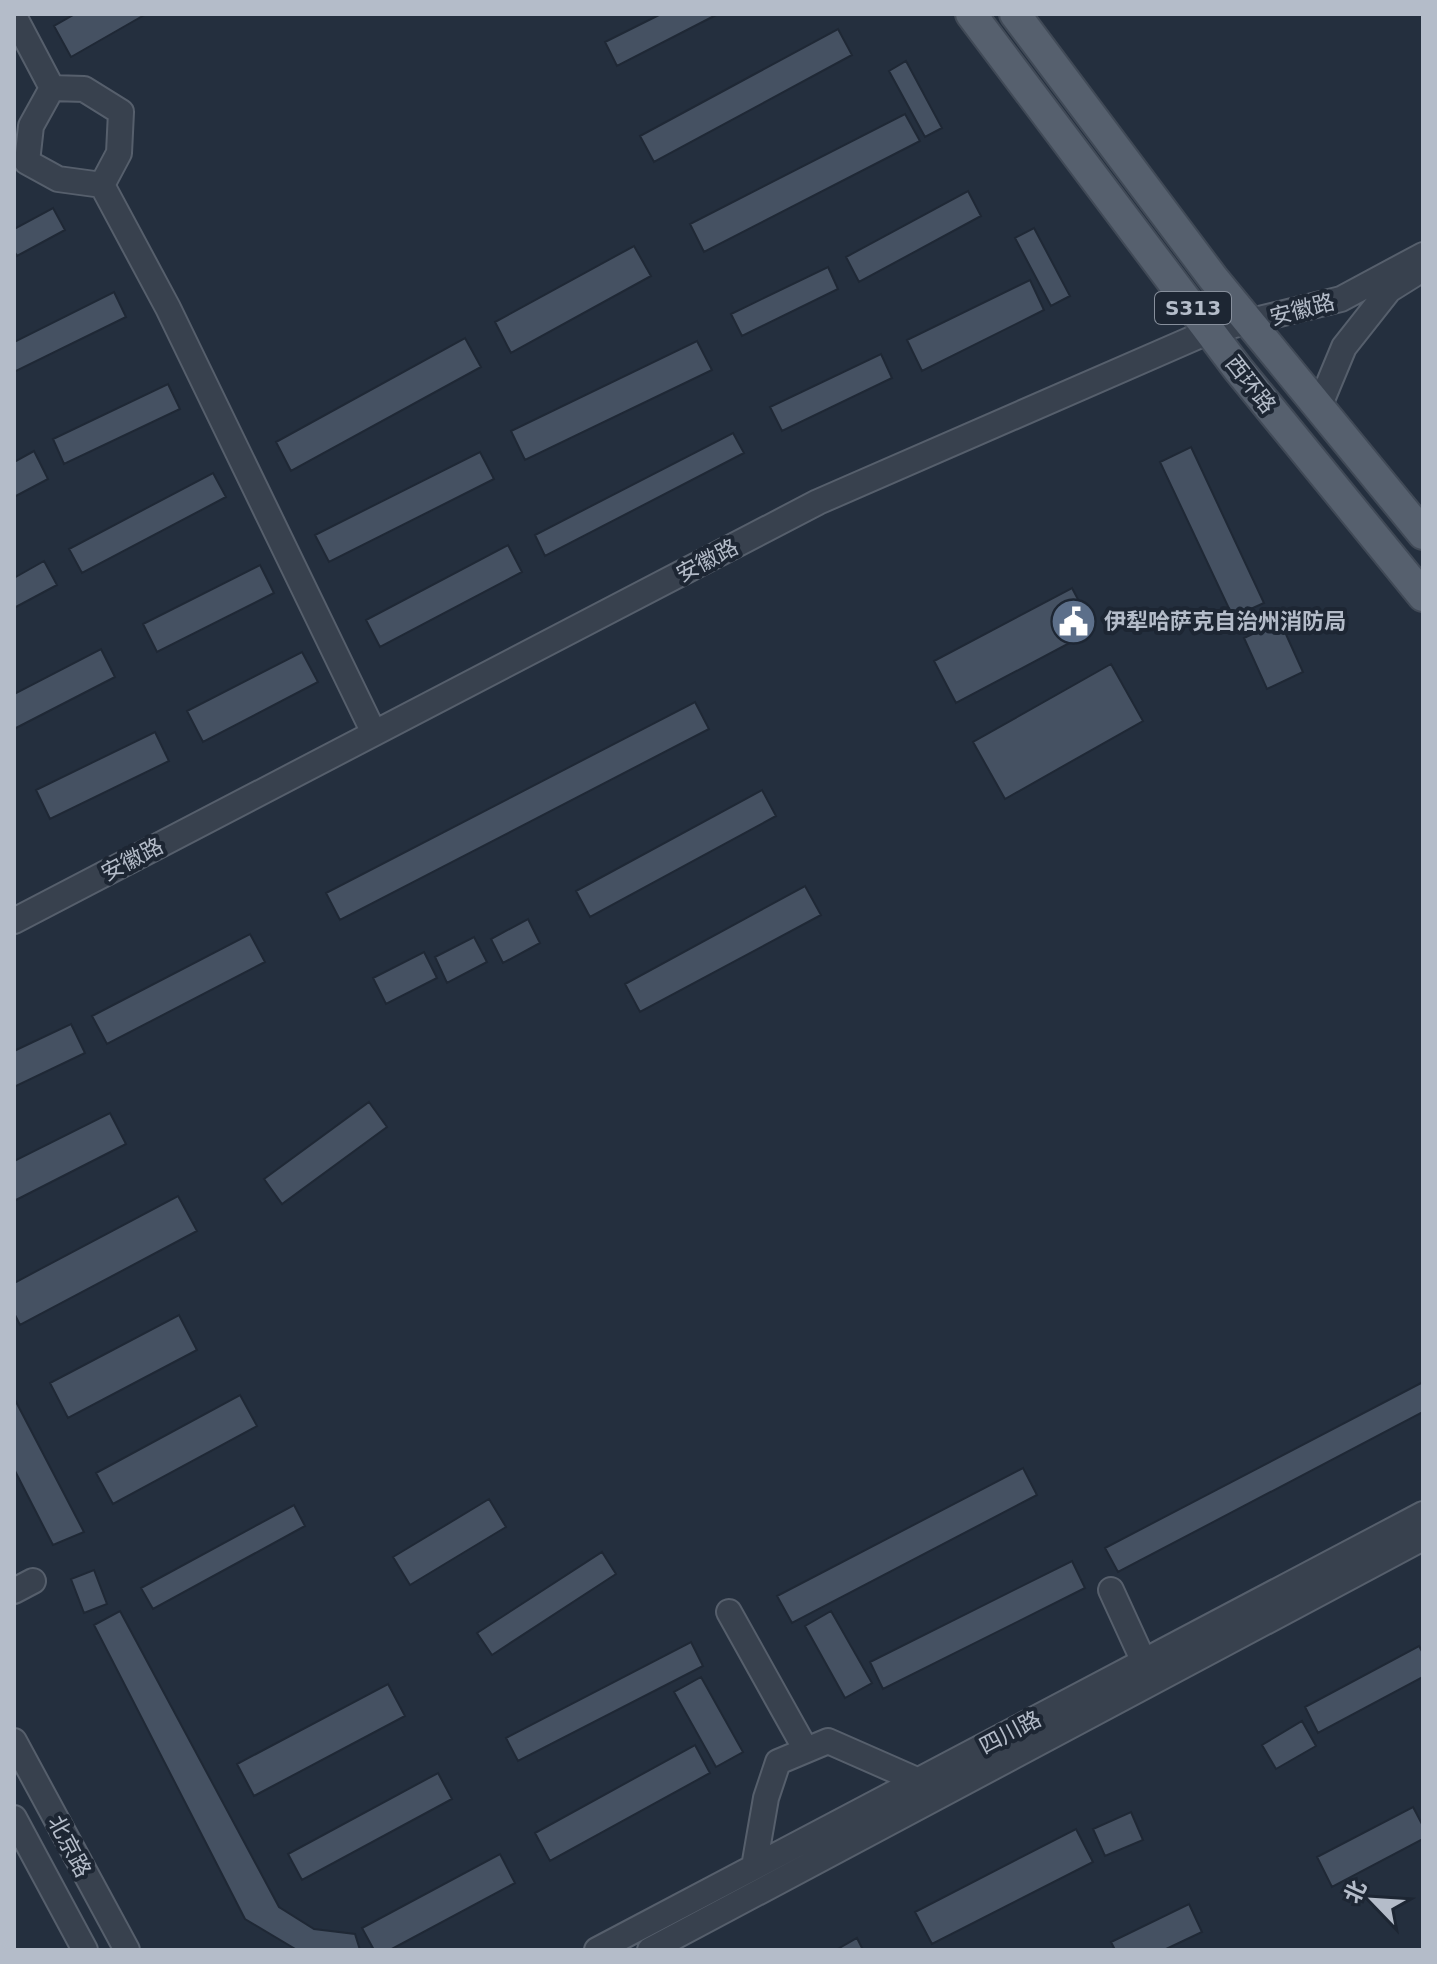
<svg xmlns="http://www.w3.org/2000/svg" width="1437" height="1964" font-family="'DejaVu Sans','Noto Sans SC',sans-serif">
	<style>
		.building { fill: #455162; stroke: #1f2835; stroke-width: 2 }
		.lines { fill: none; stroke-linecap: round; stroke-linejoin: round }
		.minor-casing { stroke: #565f6c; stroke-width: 28 }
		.major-casing { stroke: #414a57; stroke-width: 34 }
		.minor { stroke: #38414e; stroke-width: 24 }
		.major { stroke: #56606e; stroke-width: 30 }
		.labels { text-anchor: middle; stroke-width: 8; stroke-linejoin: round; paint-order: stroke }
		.shield { fill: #1d2633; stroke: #878f9c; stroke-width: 2 }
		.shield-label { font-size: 20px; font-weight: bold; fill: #b4bcc9 }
		.street-label { font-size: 22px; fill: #b4bcc9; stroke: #1d2633 }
		.poi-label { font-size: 22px; font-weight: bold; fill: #b4bcc9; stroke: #1d2633; text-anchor: start }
	</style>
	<rect width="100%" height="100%" fill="#242f3e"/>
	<!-- building -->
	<path class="building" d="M75,14H146L71,57L54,26Z
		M661,14H718L617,66L605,42Z
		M838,29L852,55L654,162L640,136Z
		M906,61L942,128L925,137L889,71Z
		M905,114L920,141L704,252L690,224Z
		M968,191L981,216L859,282L846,257Z
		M53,208L65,230L17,256L14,251V229Z
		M1034,228L1070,296L1051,306L1015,238Z
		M634,246L651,276L511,353L495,322Z
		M828,267L838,289L742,336L731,314Z
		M1030,280L1044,310L922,371L907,340Z
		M114,292L126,317L14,372V342Z
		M465,338L481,367L291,471L276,442Z
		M697,341L712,370L525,460L511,431Z
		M881,354L892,378L782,431L770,407Z
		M168,384L180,409L64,464L53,439Z
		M733,433L744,453L545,556L535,535Z
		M1191,447L1264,603L1233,617L1160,462Z
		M34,451L48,479L14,497V462Z
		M480,452L494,479L329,562L315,535Z
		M213,473L226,497L82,573L69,549Z
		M508,545L522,572L380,647L366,620Z
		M44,561L57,585L14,608V578Z
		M260,565L274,593L157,652L143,624Z
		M1072,588L1094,630L956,703L934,661Z
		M1280,621L1303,672L1267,689L1244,638Z
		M101,649L115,677L14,729V694Z
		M302,652L318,682L203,742L187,711Z
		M1111,664L1143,721L1005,799L973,742Z
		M695,702L709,729L340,920L326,893Z
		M155,732L169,761L50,819L36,790Z
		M762,790L776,816L590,917L576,891Z
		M805,886L821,915L640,1012L625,984Z
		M528,919L540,943L503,963L491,939Z
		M250,934L265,962L107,1044L92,1016Z
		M474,937L487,962L447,983L435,957Z
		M424,952L437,978L386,1004L373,978Z
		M71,1024L85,1053L14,1087V1051Z
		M369,1102L387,1127L282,1204L264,1179Z
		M110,1113L126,1144L14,1201V1161Z
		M178,1196L197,1231L20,1325L14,1313V1283Z
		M179,1315L197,1350L68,1418L50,1383Z
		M1423,1382V1412L1118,1572L1105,1548Z
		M240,1395L257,1426L113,1504L96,1473Z
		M14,1398L84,1532L53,1545L14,1469Z
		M1023,1468L1037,1495L792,1623L777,1596Z
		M489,1499L506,1527L410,1585L393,1557Z
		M294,1505L305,1526L153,1609L141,1588Z
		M602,1552L616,1574L492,1655L477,1633Z
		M1072,1561L1085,1588L883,1689L870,1662Z
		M94,1570L107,1604L84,1613L71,1579Z
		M120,1611L279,1907L314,1929L355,1934L360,1950H297L245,1919L94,1625Z
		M831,1611L872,1683L845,1698L805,1626Z
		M691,1642L703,1666L518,1761L506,1738Z
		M1419,1646L1423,1653V1677L1318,1733L1305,1707Z
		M701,1677L743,1752L716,1767L674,1692Z
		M388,1684L405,1716L254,1796L237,1764Z
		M1302,1721L1316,1746L1276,1769L1262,1745Z
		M695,1745L710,1773L550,1861L535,1833Z
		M438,1773L452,1799L302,1880L288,1854Z
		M1413,1807L1423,1826V1839L1332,1887L1317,1857Z
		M1131,1812L1143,1840L1105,1856L1093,1829Z
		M1076,1829L1093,1862L932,1944L915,1912Z
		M500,1854L515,1883L390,1950H374L362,1928Z
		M1189,1904L1202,1932L1164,1950H1115L1111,1942Z
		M857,1938L863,1950H836Z"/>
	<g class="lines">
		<defs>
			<path id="minor" d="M14,16L52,88
				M102,185L58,179L27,162L31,126L52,88L84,89L121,112L119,153L102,185L168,308L374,733
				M1319,407L1344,347L1389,290L1413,275
				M14,921L818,502L1210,331L1341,299L1423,255
				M1111,1590L1144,1662
				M14,1591L33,1581
				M729,1612L806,1750
				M14,1741L127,1950
				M14,1818L85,1950
				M754,1867L766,1798L778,1762L828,1741L919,1781
				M597,1950L1423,1514
				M650,1950L1423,1538"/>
			<path id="major" d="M971,14L1238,369L1423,596
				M1015,14L1213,278L1423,534"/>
		</defs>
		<!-- minor casing -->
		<use href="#minor" class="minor-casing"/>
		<!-- major casing -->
		<use href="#major" class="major-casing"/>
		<!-- minor -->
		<use href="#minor" class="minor"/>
		<!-- major -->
		<use href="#major" class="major"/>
	</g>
	<!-- icons -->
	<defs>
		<symbol id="civic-disc" viewBox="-11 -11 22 22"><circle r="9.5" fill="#5c6f8a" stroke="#1d2633"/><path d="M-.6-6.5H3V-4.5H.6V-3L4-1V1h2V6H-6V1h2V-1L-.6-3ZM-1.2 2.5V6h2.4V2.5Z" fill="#fff"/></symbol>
	</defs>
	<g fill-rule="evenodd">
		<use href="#civic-disc" x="1048" y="596" width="51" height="51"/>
	</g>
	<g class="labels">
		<!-- shield labels -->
		<rect class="shield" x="1155" y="292" width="76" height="32" rx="6"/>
		<g class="shield-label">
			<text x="1193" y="315">S313</text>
		</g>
		<!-- street labels -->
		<g class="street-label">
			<text transform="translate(1302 309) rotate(-15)" y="8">安徽路</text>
			<text transform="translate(1251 384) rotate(52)" y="8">西环路</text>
			<text transform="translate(707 560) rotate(-28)" y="8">安徽路</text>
			<text transform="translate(132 859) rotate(-28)" y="8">安徽路</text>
			<text transform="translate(1010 1732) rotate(-28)" y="8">四川路</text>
			<text transform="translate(70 1846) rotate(62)" y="8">北京路</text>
		</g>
		<!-- poi labels -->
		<g class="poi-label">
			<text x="1104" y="629">伊犁哈萨克自治州消防局</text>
		</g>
	</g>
	<!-- border -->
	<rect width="1437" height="1964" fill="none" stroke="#b4bcc9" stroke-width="32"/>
	<!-- north arrow -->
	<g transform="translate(1373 1900) rotate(295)" stroke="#1d2633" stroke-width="6" paint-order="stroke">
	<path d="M0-6L14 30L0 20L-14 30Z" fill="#b4bcc9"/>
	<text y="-12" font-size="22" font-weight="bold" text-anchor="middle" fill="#b4bcc9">北</text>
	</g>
</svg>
